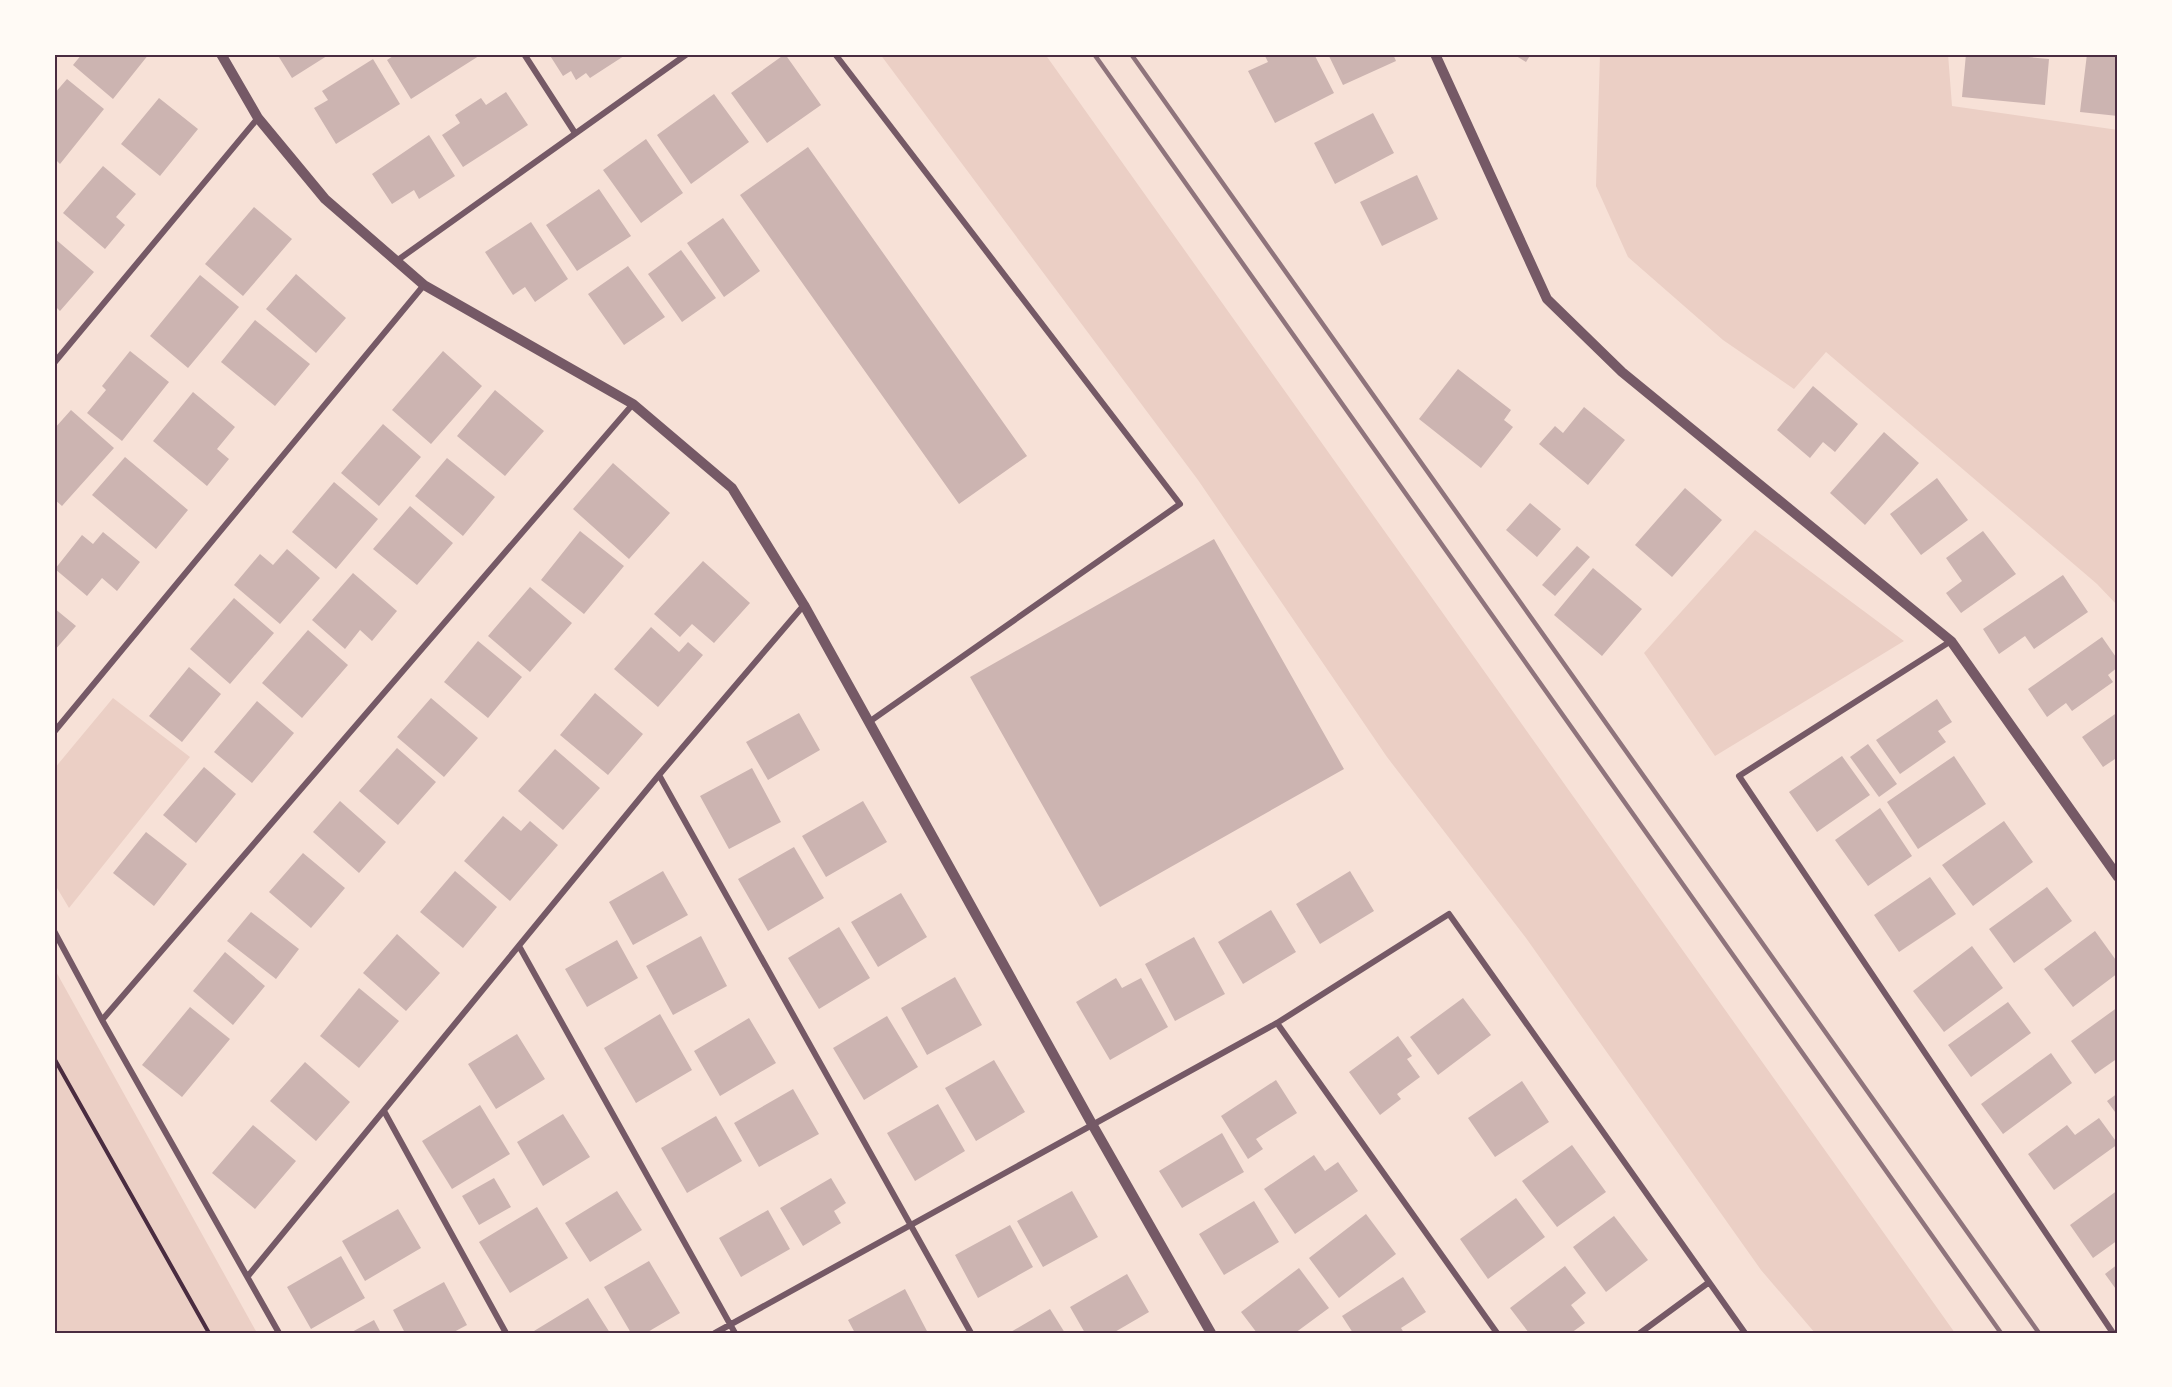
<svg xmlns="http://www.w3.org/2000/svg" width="2172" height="1387" font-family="Montserrat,sans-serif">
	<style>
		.green { fill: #ebcfc5 }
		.building { fill: #ccb4b1 }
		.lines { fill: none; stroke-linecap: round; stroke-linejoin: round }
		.path { stroke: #4a2c40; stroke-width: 4 }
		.minor { stroke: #755966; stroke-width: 6 }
		.tertiary { stroke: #755966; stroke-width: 10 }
		.rail { stroke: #8f747c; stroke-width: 4.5 }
		.neatline { fill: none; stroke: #4a2c40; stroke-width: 2 }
	</style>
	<rect width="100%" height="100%" fill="#f7e1d7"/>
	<!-- green -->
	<path class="green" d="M880,54H1045L1955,1333H1815L1761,1270L1526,938L1387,757L1198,480Z
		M1600,54H1948L1952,106L2118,130V606L2097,584L1826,352L1794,389L1723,340L1628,257L1596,186Z
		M1755,530L1904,641L1715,756L1644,653Z
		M113,698L190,757L69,908L54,883V769Z
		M54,968L257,1333H54Z"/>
	<!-- building -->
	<path class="building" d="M82,54H149L113,99L73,65Z
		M277,54H330L292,78Z
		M396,54H482L411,99L387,60Z
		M549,54H627L590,78L586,73L576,80L571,71L563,76Z
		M785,54L821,105L767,143L731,93Z
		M1264,54H1314L1334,93L1275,123L1248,71L1268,62Z
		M1328,54H1393L1396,61L1343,85Z
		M1513,54H1531L1526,62Z
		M1966,54H1996L2049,59L2045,105L1962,97Z
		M2087,54H2118V116L2080,112Z
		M373,59L400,104L336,144L314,108L328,100L322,91Z
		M67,79L104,109L60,164L54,158V94Z
		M506,92L528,125L463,167L442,135L460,123L455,115L481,98L486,105Z
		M714,94L749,142L691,184L657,135Z
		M159,98L198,129L160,176L121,144Z
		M1373,113L1394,153L1335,184L1314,143Z
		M429,135L455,176L419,199L414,190L392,204L372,174Z
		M646,139L683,193L641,223L603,170Z
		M808,147L1027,456L959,504L740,195Z
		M103,166L136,194L116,217L125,225L105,249L63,213Z
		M1417,175L1438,219L1382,246L1360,202Z
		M599,189L631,236L577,271L546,225Z
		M254,207L292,239L243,296L205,264Z
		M723,218L760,271L724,297L687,243Z
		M531,222L568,279L535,302L525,287L513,295L485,252Z
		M54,238L94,272L60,311L54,305Z
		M681,250L716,298L682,322L648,274Z
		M628,266L665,317L624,345L588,294Z
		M296,274L346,318L316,353L266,309Z
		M200,275L239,307L188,368L150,336Z
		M255,320L310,364L275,406L221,362Z
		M130,351L169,382L122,441L87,413L106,390L102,386Z
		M443,351L482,386L431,444L392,410Z
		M1458,369L1511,410L1504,420L1513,427L1481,468L1419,419Z
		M1813,386L1858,424L1835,452L1823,442L1810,458L1777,430Z
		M495,390L544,431L505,476L457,436Z
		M193,392L235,427L217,449L229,459L207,486L153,441Z
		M1584,407L1625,440L1588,485L1539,444L1555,426L1563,433Z
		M71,410L114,448L62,506L54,499V429Z
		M383,424L421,457L379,506L341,473Z
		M1884,432L1919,463L1865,525L1830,493Z
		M125,457L188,510L156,549L92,495Z
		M447,458L495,497L463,536L415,496Z
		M613,463L670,513L629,559L573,509Z
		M1937,478L1968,520L1921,555L1890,514Z
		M334,482L378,519L336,569L292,532Z
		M1685,488L1722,520L1672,577L1635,545Z
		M1530,503L1561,529L1537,557L1506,530Z
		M410,506L453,543L417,585L373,549Z
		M580,531L624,566L584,614L541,580Z
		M1983,531L2016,574L1961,613L1946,593L1962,581L1946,558Z
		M103,532L140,562L117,591L102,578L87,596L55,569L82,535L93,544Z
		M1214,539L1344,769L1100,907L970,677Z
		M1577,546L1590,557L1555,596L1542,585Z
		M287,549L320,578L280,624L234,585L260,554L273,565Z
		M703,561L750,603L714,643L692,624L680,637L654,614Z
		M1593,568L1642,609L1602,656L1554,615Z
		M353,573L397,611L372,641L360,630L345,649L312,620Z
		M2063,575L2088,612L2034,649L2025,636L1999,654L1983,629Z
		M530,587L572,623L530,672L488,636Z
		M234,598L274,633L230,684L190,649Z
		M54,608L76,626L54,651Z
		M651,627L679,652L688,642L703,655L658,707L614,669Z
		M308,630L348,665L302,718L262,683Z
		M2102,637L2118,660V667L2108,675L2113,682L2072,711L2066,703L2047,717L2028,689Z
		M478,641L522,677L488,718L444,682Z
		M189,667L221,694L182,742L149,716Z
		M595,693L643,734L608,775L560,735Z
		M431,698L478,738L444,777L397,737Z
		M1937,699L1952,722L1938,731L1946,742L1900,774L1876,740Z
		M257,701L294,733L252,783L214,752Z
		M2118,712V757L2103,767L2082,737Z
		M799,713L820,750L768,780L746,742Z
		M1868,744L1897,784L1879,797L1850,757Z
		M397,748L436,782L398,825L359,791Z
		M555,749L600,788L563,830L518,791Z
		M1842,756L1870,795L1817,832L1789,792Z
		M1954,756L1986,804L1918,849L1887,802Z
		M204,767L236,794L196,843L163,815Z
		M752,768L781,822L729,849L700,796Z
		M340,801L386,842L359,873L313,832Z
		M863,801L887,842L826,877L802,836Z
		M1880,808L1912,856L1868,886L1835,840Z
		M503,816L521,831L530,821L558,845L510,901L464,861Z
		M2004,821L2033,862L1973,906L1942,865Z
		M146,832L187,864L154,906L113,873Z
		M794,847L824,898L768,931L738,879Z
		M303,853L345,888L311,928L269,892Z
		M455,871L497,907L463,948L420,912Z
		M663,871L688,915L633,945L609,902Z
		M1350,871L1374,911L1320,944L1296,904Z
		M1930,877L1956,914L1899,952L1874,915Z
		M2047,887L2072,921L2014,963L1989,929Z
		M901,893L927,937L878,967L851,922Z
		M1271,910L1296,952L1243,984L1218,942Z
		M251,912L299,949L276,979L227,941Z
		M839,927L870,978L819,1009L788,958Z
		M2095,931L2118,963V973L2073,1007L2044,969Z
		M397,934L440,973L406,1011L363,973Z
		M701,936L727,986L673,1015L646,966Z
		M1194,937L1225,994L1175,1021L1145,964Z
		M617,940L638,978L587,1007L565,969Z
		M1972,946L2003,988L1944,1032L1913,991Z
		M225,952L265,986L233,1025L193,991Z
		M955,977L982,1025L927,1055L901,1008Z
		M1116,978L1122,988L1141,978L1168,1027L1110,1060L1076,1002Z
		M359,988L399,1021L359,1068L320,1036Z
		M1463,998L1491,1035L1438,1075L1410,1037Z
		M2008,1002L2031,1033L1971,1077L1948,1045Z
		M190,1007L230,1039L182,1097L142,1065Z
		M2118,1007V1058L2095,1074L2071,1041Z
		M660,1014L692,1070L636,1103L604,1048Z
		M887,1016L918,1067L864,1100L833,1048Z
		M749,1018L776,1063L720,1096L694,1051Z
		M517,1034L545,1079L496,1109L468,1064Z
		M1398,1036L1412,1056L1407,1059L1420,1077L1397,1094L1401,1099L1380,1115L1349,1072Z
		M2051,1053L2072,1083L2003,1134L1981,1104Z
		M994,1060L1025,1112L976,1141L945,1088Z
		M305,1062L350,1102L316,1141L270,1101Z
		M1276,1080L1297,1113L1256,1139L1263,1149L1248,1159L1221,1116Z
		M1522,1081L1549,1122L1495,1157L1468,1118Z
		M793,1089L819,1134L759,1167L734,1123Z
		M2118,1093V1116L2107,1101Z
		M938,1104L965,1151L915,1181L887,1133Z
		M480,1105L510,1154L452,1189L422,1141Z
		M563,1114L590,1157L543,1186L517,1142Z
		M716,1116L742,1161L687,1193L661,1148Z
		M2099,1118L2118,1144L2054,1190L2028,1154L2067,1125L2075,1135Z
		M253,1125L296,1161L255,1209L212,1173Z
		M1222,1133L1244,1172L1182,1208L1159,1171Z
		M1572,1145L1606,1192L1557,1227L1522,1181Z
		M1314,1155L1325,1171L1338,1162L1358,1191L1295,1234L1264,1189Z
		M494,1178L511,1207L479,1225L462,1196Z
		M831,1178L846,1203L834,1211L841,1223L803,1246L780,1208Z
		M2118,1190V1240L2093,1258L2070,1225Z
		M617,1191L642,1230L590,1262L565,1223Z
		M1072,1191L1098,1237L1043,1267L1017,1221Z
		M1516,1198L1545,1237L1488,1279L1460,1239Z
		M1254,1201L1279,1242L1224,1275L1199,1234Z
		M537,1207L568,1258L510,1293L479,1242Z
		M398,1209L421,1248L365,1281L342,1241Z
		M768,1210L790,1249L741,1277L719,1238Z
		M1366,1214L1396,1254L1339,1298L1309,1258Z
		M1614,1216L1648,1260L1606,1292L1573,1247Z
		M1010,1225L1033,1267L978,1298L955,1255Z
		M341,1256L365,1298L311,1329L287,1287Z
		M649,1261L680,1313L646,1333H631L604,1287Z
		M2118,1264V1292L2105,1274Z
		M1565,1266L1586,1293L1571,1305L1585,1323L1571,1333H1529L1510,1308Z
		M1299,1268L1329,1308L1295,1333H1257L1241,1312Z
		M1127,1274L1149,1312L1113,1333H1085L1070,1307Z
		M1403,1277L1426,1312L1401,1328L1404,1333H1353L1342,1316Z
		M444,1282L467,1325L452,1333H405L393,1310Z
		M905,1289L928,1333H855L848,1320Z
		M588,1298L610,1333H535L534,1331Z
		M1050,1309L1065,1333H1009Z
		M374,1320L381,1333H350Z"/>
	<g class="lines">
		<!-- path -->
		<path class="path" d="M54,1058L209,1333"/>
		<!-- minor -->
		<path class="minor" d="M524,54L575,133
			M835,54L1180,504L869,722
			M395,262L687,54
			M54,363L258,118
			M1951,641L1739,776L2113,1333
			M54,732L424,285
			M659,775L971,1333
			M54,931L102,1020L279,1333
			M519,946L735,1333
			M102,1020L633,404
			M1277,1023L1497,1333
			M384,1111L506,1333
			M248,1276L659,775L804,605
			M715,1333L1277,1023L1449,914L1745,1333
			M1640,1333L1708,1283"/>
		<!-- tertiary -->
		<path class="tertiary" d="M221,54L258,118L325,199L424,285L633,404L732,488L804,605L1092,1124L1211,1333
			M1435,54L1547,299L1622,372L1951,641L2118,877"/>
		<!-- rail -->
		<path class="rail" d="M1094,54L2001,1333
			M1131,54L2039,1333"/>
	</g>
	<!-- border -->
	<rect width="2172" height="1387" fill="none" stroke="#fffaf5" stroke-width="111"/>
	<rect x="56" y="56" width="2060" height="1276" class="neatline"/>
</svg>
